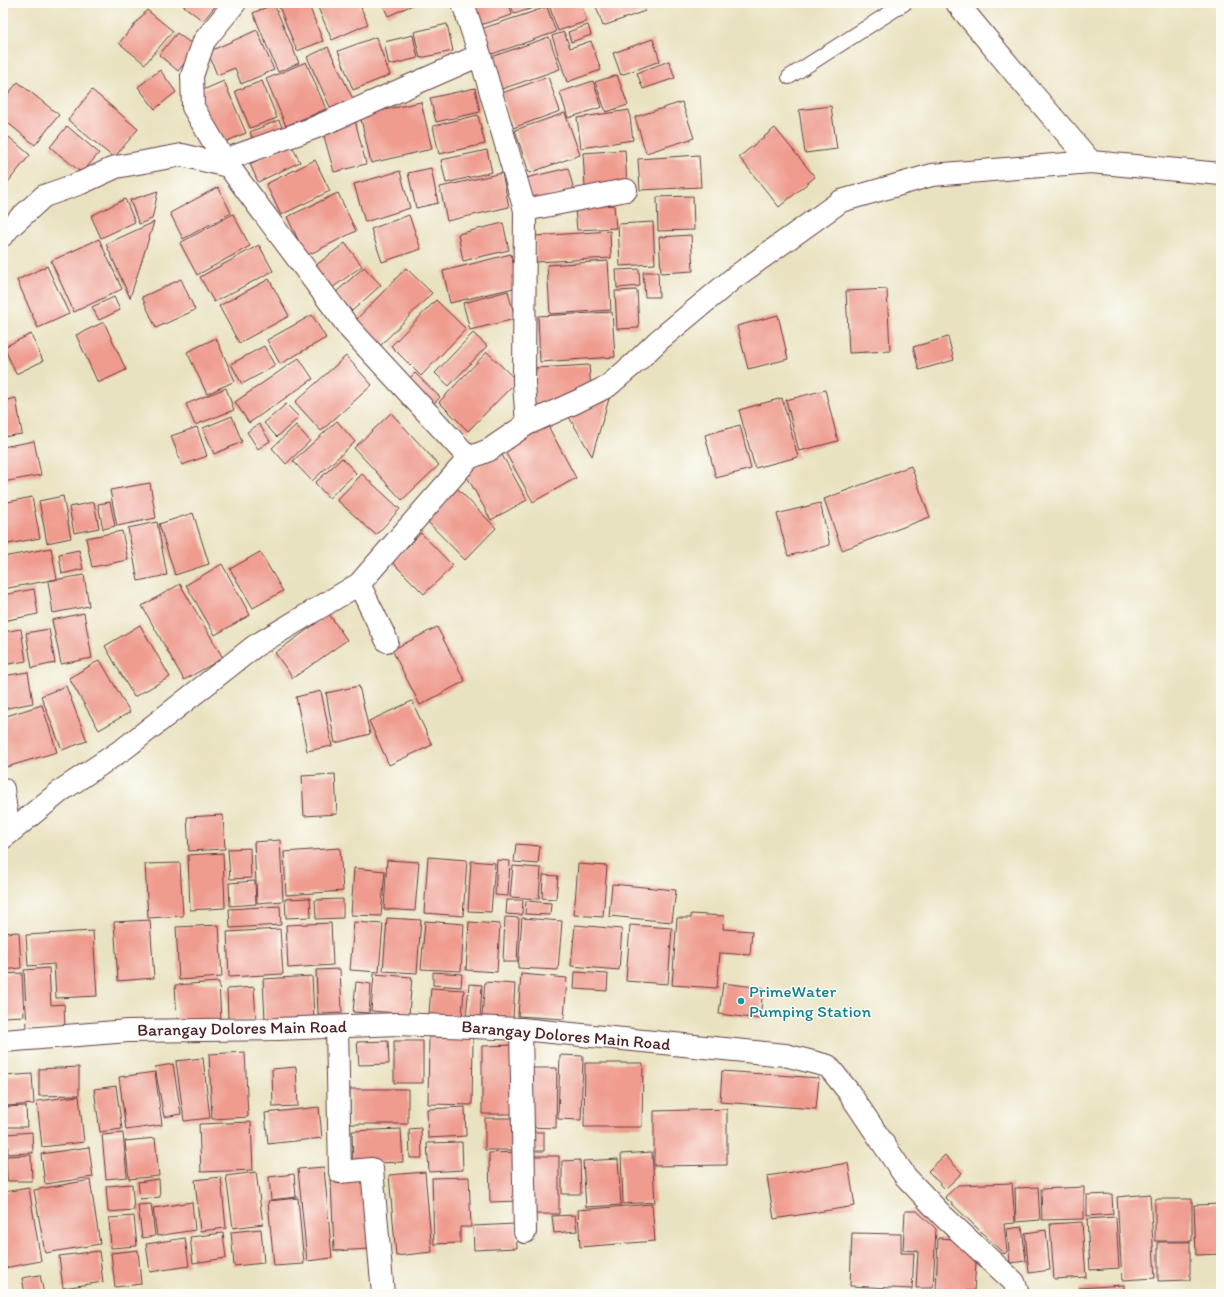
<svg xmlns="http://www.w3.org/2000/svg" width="1224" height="1297" font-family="Itim,sans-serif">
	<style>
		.building { fill: #ef9b8e }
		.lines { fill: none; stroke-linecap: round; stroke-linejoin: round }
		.service-casing { stroke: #623c41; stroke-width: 16 }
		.minor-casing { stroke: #623c41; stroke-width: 24 }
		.tertiary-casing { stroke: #623c41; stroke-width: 24 }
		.service { stroke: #fff; stroke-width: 14 }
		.minor { stroke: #fff; stroke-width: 22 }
		.tertiary { stroke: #fff; stroke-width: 22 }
		.culture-dot { fill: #0f9aa8; stroke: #fdfcf7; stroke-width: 1.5 }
		.labels { text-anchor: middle; stroke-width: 3; stroke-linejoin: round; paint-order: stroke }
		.culture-label { font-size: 17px; fill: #0d838f; stroke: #fdfcf7; text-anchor: start }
		.street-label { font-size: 17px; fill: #4a1f2b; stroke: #fdfcf7 }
	</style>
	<rect width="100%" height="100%" fill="#fdfcf7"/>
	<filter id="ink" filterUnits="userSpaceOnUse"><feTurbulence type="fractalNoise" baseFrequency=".025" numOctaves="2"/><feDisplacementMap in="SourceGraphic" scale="8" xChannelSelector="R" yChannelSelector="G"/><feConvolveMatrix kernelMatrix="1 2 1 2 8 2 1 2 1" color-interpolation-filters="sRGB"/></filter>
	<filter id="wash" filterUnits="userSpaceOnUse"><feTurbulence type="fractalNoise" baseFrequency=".012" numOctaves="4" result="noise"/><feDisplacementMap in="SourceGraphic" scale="16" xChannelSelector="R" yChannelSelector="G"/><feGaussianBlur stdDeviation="0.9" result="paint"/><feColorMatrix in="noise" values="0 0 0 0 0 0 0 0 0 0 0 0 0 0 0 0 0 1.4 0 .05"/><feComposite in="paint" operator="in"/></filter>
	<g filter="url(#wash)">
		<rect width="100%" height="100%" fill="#e9e2c0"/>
		<g id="blocks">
			<!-- building -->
			<path class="building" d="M180,3H218L203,21Z
				M279,3H308L323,41L297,51L278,4Z
				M316,3H359L368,24L332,40Z
				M382,3H417L388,16Z
				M473,3H509L512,15L480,25Z
				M510,3H531L533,8L514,14Z
				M533,3H547L535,8Z
				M554,3H581L587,21L558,31L549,5Z
				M595,3H642L645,11L603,26Z
				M274,4L299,63L278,72L253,13Z
				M547,7L556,32L489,55L481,29Z
				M147,10L173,31L145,64L119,43Z
				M447,24L453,51L420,58L414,32Z
				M588,25L591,35L571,42L568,32Z
				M257,30L274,70L241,84L235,68L217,75L208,52Z
				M564,32L570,48L591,41L601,70L567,82L552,36Z
				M177,33L197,48L178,71L159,55Z
				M413,35L418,58L389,65L384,42Z
				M376,37L390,75L353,90L338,51Z
				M549,37L560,69L499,90L488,58Z
				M653,39L660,61L621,75L613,53Z
				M328,47L353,99L331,109L307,57Z
				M669,61L675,78L643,89L637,73Z
				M306,62L326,109L286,126L266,79Z
				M160,70L176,92L155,109L138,87Z
				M617,75L628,105L606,112L595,82Z
				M548,77L560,111L513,128L502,93Z
				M224,81L246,133L220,144L198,92Z
				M262,81L277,118L250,128L235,91Z
				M593,81L602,107L568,118L560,92Z
				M18,82L59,115L35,145L3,119V100Z
				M475,88L480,112L436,122L430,98Z
				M92,90L138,129L114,158L68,120Z
				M421,102L432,149L371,163L360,115Z
				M682,102L694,138L646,153L635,117Z
				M831,106L837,149L805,153L799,110Z
				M629,110L633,140L581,148L577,118Z
				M565,113L580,155L529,173L515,130Z
				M478,115L485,144L439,154L433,126Z
				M279,120L283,130L254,143L250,132Z
				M355,120L366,164L334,172L322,129Z
				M67,126L99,153L82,173L50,147Z
				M775,128L815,177L779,207L739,157Z
				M3,132L30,155L3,188Z
				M291,144L300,162L258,182L250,164Z
				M487,150L492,172L446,183L441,160Z
				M625,150L627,185L585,187L583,153Z
				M699,155L701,187L640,190L638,159Z
				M315,160L330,191L281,215L266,184Z
				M431,168L438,203L416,208L408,173Z
				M568,168L574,190L531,201L526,178Z
				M400,171L410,208L365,222L354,184Z
				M502,173L509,207L447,221L440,187Z
				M218,187L231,213L183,239L170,213Z
				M158,191L152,219L139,224L130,200Z
				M338,193L356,231L306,256L287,217Z
				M693,196L694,230L658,231L657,197Z
				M125,199L135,222L101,238L91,216Z
				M614,205L616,228L577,230L575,208Z
				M233,214L250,246L197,275L180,243Z
				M409,215L421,249L382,262L371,229Z
				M154,222L130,298L106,244Z
				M653,222L655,264L620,266L618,224Z
				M503,223L509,250L463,261L458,234Z
				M610,231L611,258L536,262L535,236Z
				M691,235L693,271L661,273L659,237Z
				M99,239L122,289L74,312L51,261Z
				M345,243L362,266L328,291L311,269Z
				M259,245L273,271L214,302L200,277Z
				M511,254L518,287L450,303L443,271Z
				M608,261L611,310L550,314L547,265Z
				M47,266L69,314L38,328L17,280Z
				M364,267L381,285L352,311L335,293Z
				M406,268L432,293L378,348L353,323Z
				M639,269L640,286L617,288L616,270Z
				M643,272H658L659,297H645Z
				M181,279L195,310L156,328L142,297Z
				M269,279L289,316L239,343L219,306Z
				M887,289L890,351L849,353L846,291Z
				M637,290L639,328L617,329L615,291Z
				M508,291L515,319L470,330L463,303Z
				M114,297L120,310L99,320L92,307Z
				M436,300L466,329L421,376L391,346Z
				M612,312L615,357L540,362L538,316Z
				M312,315L326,338L280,364L267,340Z
				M778,315L788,359L748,369L737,326Z
				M104,322L126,370L98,383L76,335Z
				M473,333L487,346L449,386L435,373Z
				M31,334L43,361L16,374L4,347Z
				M948,337L954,360L919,370L913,347Z
				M216,338L235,381L207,394L187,352Z
				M264,346L275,366L242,384L231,364Z
				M487,352L517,381L468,431L439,402Z
				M346,356L372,385L321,431L295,402Z
				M299,358L313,379L249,423L235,402Z
				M589,365L591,389L533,408L536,368Z
				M415,373L440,397L429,409L404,384Z
				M226,388L234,410L195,425L186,404Z
				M825,390L838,441L799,451L786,400Z
				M611,392L592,456L569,417Z
				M16,398L22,434L3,437V401Z
				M782,398L798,457L755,468L739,410Z
				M286,404L299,417L277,437L264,423Z
				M391,413L439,465L402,500L354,448Z
				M232,416L242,442L214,454L203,428Z
				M337,421L355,442L312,481L293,461Z
				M259,424L270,441L258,449L247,432Z
				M547,424L576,478L533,502L503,448Z
				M296,425L310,441L286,464L272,448Z
				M740,425L751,469L716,478L705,435Z
				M197,427L207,456L182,465L171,436Z
				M34,441L41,475L3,482V447Z
				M501,453L527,500L491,520L465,473Z
				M342,458L356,473L329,498L315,483Z
				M911,466L930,517L842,550L824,499Z
				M362,474L400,509L376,535L337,500Z
				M150,483L156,518L117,526L110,490Z
				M453,484L496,528L465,560L421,515Z
				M63,496L71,538L47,543L39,501Z
				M32,497L40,538L3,545V503Z
				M94,502L99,528L74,533L69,507Z
				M110,502L115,526L103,529L98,504Z
				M820,503L830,545L788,556L777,514Z
				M193,513L209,564L175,575L159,524Z
				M157,522L167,575L138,581L128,528Z
				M122,531L128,560L92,567L86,538Z
				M421,533L453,566L424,594L392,562Z
				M51,548L57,579L3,589V557Z
				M79,550L83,569L62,574L59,554Z
				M260,552L283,591L253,608L230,569Z
				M222,564L250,615L215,635L186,585Z
				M84,575L89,606L53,613L48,581Z
				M180,584L223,658L184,680L142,606Z
				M34,589L38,614L3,621V595Z
				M84,613L92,658L61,664L52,620Z
				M329,614L347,640L293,678L275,653Z
				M140,625L170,677L134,697L105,646Z
				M437,627L465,681L420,705L392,650Z
				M21,629L26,661L3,665V632Z
				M49,629L55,663L32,668L26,633Z
				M100,660L130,712L99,730L69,678Z
				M28,672L33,703L3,709V676Z
				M66,686L87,741L62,750L41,696Z
				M359,686L370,734L335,743L326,693Z
				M321,691L332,746L307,751L296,697Z
				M412,701L432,745L389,765L369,721Z
				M42,705L57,752L3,768V717Z
				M335,774L337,814L304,816L302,776Z
				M223,815L225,849L189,851L187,817Z
				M280,840L283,901L257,903L254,842Z
				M516,844L540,846L538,864L514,862Z
				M250,848L251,878L230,879L228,849Z
				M340,848L343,891L286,895L284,852Z
				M223,853L225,908L190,910L188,855Z
				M428,857L467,860L463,916L424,913Z
				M387,860L419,862L415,911L384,909Z
				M497,860L510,861L508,896L495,895Z
				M471,861L495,863L491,912L468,911Z
				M180,863L183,916L148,918L145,864Z
				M578,864L607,866L603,917L574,915Z
				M513,866L541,868L539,899L510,897Z
				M354,868L385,871L381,916L351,915Z
				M543,875L558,876L556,899L542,898Z
				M255,881L256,904L230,906L229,883Z
				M612,884L676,890L672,922L609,916Z
				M310,898L311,917L286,918L285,899Z
				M343,899V918L316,919L315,900Z
				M507,900H523L522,915L506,914Z
				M526,901L551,903L550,915L525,914Z
				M280,906L281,925L230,928L229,909Z
				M691,914L724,916L723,929L752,931L750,955L720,953L717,988L672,985L677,918H691Z
				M505,917L519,918L517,962H503Z
				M387,918L421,920L417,973L383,971Z
				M522,918L562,921L558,970L518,968Z
				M150,920L154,978L118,981L114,922Z
				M425,921L464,924L461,971L421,969Z
				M354,922L383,924L379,972L350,970Z
				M469,922L500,924L497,972L466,970Z
				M331,923L333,965L288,968L286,925Z
				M219,925L222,977L179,980L176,927Z
				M575,925L622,929L619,970L571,966Z
				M630,925L672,928L668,984L626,981Z
				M280,929L283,974L229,977L227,932Z
				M93,931L97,996L56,998L54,964L28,966L26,935Z
				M19,932L21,968L3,970V933Z
				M49,968L51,1005L64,1004L65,1027L27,1029L24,970Z
				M340,969L342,1013L318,1014L316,970Z
				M433,972L462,974L461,987L433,985Z
				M575,972L608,974L607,991L574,989Z
				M22,973L24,1016L3,1017V974Z
				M374,974L412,977L409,1014L371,1011Z
				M521,974L567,978L564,1019L518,1016Z
				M312,976L314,1018L265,1020L263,979Z
				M219,982L221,1020L177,1022L175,985Z
				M356,982L371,984L369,1013L353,1012Z
				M485,982L515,984L513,1018L482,1016Z
				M723,983L763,988L760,1019L719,1014Z
				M469,984L482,985L480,1019L466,1018Z
				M254,987L256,1019L228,1020L227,989Z
				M431,988L464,990L462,1016L429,1014Z
				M429,1037H473L472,1105L428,1104Z
				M388,1041L389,1064L359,1065L357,1042Z
				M394,1041H423V1083H394Z
				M517,1045V1114H482V1046Z
				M245,1052L248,1117L212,1119L209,1054Z
				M560,1055L583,1056L581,1120L558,1119Z
				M203,1058L210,1118L184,1121L176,1061Z
				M585,1063H643L642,1127H584Z
				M173,1064L181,1114L164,1117L155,1067Z
				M79,1067V1095L39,1096V1069Z
				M296,1067L298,1106L273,1107L272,1069Z
				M531,1068H557L556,1128L529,1127Z
				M722,1071L819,1078L816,1109L720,1102Z
				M155,1072L162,1125L126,1130L119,1077Z
				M32,1074L34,1104L6,1106L4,1076Z
				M116,1086L122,1129L100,1132L94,1089Z
				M350,1089H408V1124H350Z
				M79,1096L84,1142L42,1147L37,1101Z
				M26,1106L27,1127H6L5,1107Z
				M319,1107L322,1138L268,1144L265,1113Z
				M465,1107L466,1136L428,1138L427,1109Z
				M727,1109V1165L654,1166V1111Z
				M485,1118H514V1150H485Z
				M251,1122L253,1170L201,1172L199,1124Z
				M421,1128L422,1158H410L409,1129Z
				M401,1129L403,1162L353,1164L352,1131Z
				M32,1132L33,1153L8,1154L7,1134Z
				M528,1132H544V1151H528Z
				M123,1133L127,1177L106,1179L102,1135Z
				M155,1138L159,1176L129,1179L125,1141Z
				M462,1142L463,1170L429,1172L427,1143Z
				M89,1147L93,1177L45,1184L41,1154Z
				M520,1152L521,1201L490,1202L489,1153Z
				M652,1152L655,1202L623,1204L621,1154Z
				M31,1155L32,1181H7L6,1156Z
				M945,1155L962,1173L945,1189L928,1171Z
				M528,1156H559V1214H528Z
				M618,1159L621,1205L586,1207L583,1161Z
				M580,1160L581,1194H562V1161Z
				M848,1163L855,1206L774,1219L767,1176Z
				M324,1167L332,1258L307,1261L298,1169Z
				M256,1172L263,1224L233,1228L226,1176Z
				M425,1172L432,1252L396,1256L389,1175Z
				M294,1174L296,1197L271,1200L269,1177Z
				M221,1177L226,1228L200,1231L195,1180Z
				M469,1177L471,1227H460V1243L434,1244L432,1178Z
				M159,1179L160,1197L140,1199L138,1182Z
				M367,1179L370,1249L334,1251L331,1180Z
				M90,1180L100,1244L45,1253L34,1190Z
				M1012,1183L1015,1223L1004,1224L1007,1252L1004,1254L945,1197L958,1185Z
				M132,1184L134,1210L108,1212L106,1186Z
				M1038,1187L1040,1220L1016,1222L1015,1188Z
				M1084,1187V1219L1042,1220L1041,1189Z
				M29,1188L41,1261L4,1268L3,1192Z
				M1112,1194L1113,1214L1087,1216V1195Z
				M1150,1194L1155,1278L1122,1280L1117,1197Z
				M298,1198L304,1264L274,1266L268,1201Z
				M1155,1199H1192V1241H1155Z
				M192,1202L195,1230L157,1236L153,1208Z
				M151,1204L155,1236L142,1238L138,1205Z
				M652,1204L655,1241L580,1247L578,1210Z
				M1221,1204V1254L1196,1255L1194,1205Z
				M905,1211H917L936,1229L933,1288H916L918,1251L903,1250Z
				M575,1215L577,1231L554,1233L552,1216Z
				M134,1216L137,1246L111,1248L109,1218Z
				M1116,1217L1119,1268L1090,1270L1087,1219Z
				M1082,1222L1086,1277L1054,1279L1050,1224Z
				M516,1224L517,1248L474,1250L473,1226Z
				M1022,1227L1026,1261L1010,1263L1007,1229Z
				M261,1229L264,1263L234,1266L231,1232Z
				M1046,1230L1050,1270L1029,1273L1025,1233Z
				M223,1233L226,1258L193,1263L190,1237Z
				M852,1233L901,1234V1253H914L912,1289L850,1286Z
				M185,1238L189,1266L150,1272L146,1244Z
				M938,1238L952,1239L976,1263L974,1291L936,1290Z
				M1158,1242H1190V1280L1158,1281Z
				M138,1250L141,1284L115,1287L111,1253Z
				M99,1251L103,1282L63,1288L59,1256Z
				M40,1275L44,1294H25L22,1278Z
				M1124,1285V1294H1079V1288Z"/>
		</g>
	</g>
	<g filter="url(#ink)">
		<use href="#blocks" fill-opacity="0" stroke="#623c41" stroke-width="1"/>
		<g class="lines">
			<defs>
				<path id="service" d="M789,77L905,3"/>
				<path id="minor" d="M235,3L204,41L192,76L193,107L224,160L350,329L469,458
					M224,160L314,128L480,55
					M1091,162L1221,174
					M525,210L626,190
					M3,235L9,228L44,196L81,183L116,167L182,155L228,166
					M527,424L576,402L608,386L636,362L659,340L735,277L841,201L932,175L1091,162L1014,72L957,3
					M359,584L387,641
					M3,789L9,833
					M3,838L62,790L125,748L255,646L359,584L469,458L489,450L527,424L524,383L525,210L480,55L463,3
					M337,1027L340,1172L372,1169L383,1294
					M521,1029L525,1232"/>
				<path id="tertiary" d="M3,1041L128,1031L278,1029L397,1024L521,1029L785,1055L828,1066L848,1091L905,1176L942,1215L1014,1282L1018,1294"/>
			</defs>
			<!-- service casing -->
			<use href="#service" class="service-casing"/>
			<!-- minor casing -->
			<use href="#minor" class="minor-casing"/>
			<!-- tertiary casing -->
			<use href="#tertiary" class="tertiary-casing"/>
			<!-- service -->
			<use href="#service" class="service"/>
			<!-- minor -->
			<use href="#minor" class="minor"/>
			<!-- tertiary -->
			<use href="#tertiary" class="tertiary"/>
		</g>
	</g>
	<!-- markers -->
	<circle class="culture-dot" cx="741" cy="1001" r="4"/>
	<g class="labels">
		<!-- culture labels -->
		<g class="culture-label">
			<text x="749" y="997">PrimeWater<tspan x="749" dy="20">Pumping Station</tspan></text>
		</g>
		<!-- street labels -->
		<g class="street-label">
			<text transform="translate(242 1028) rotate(-1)" y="6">Barangay Dolores Main Road</text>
			<text transform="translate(566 1035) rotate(5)" y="6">Barangay Dolores Main Road</text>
		</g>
	</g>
	<!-- margin -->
	<rect width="1224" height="1297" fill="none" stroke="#fdfcf7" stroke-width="16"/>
</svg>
